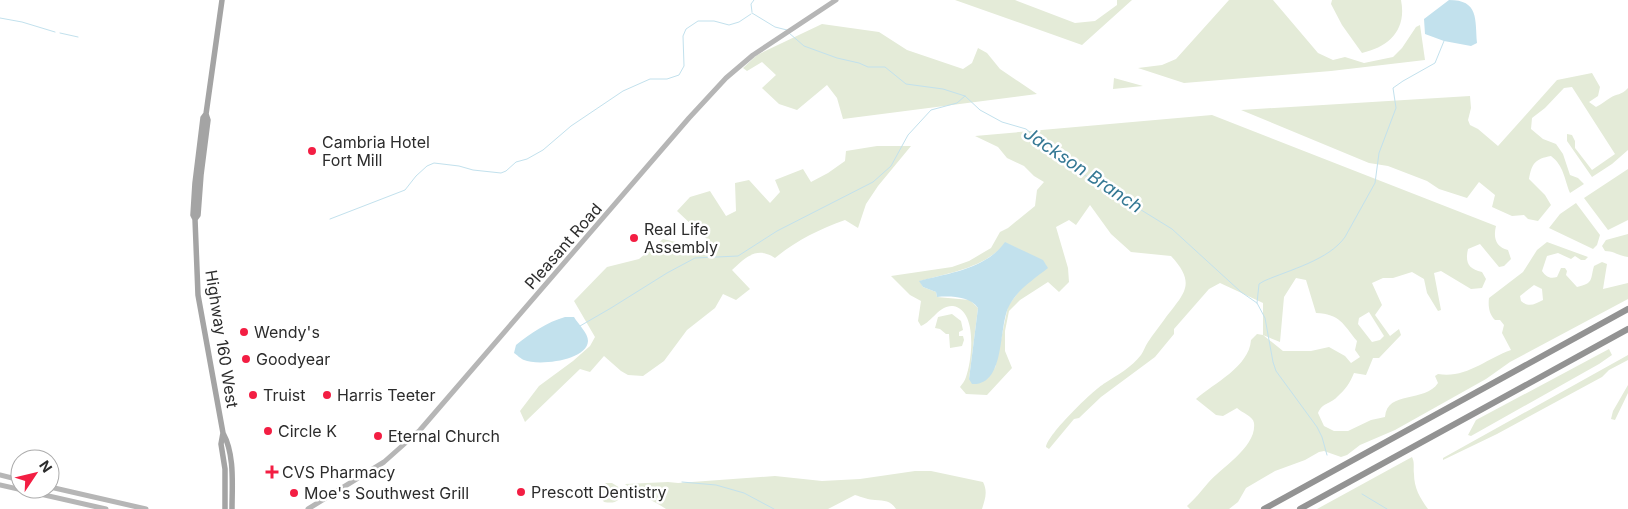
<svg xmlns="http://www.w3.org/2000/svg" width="1628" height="509" font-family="Inter,sans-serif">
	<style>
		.green { fill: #e4ebd8; fill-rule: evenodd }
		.water { fill: #c2e1ed }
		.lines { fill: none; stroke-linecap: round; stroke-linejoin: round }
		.stream { stroke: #c2e1ed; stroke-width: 1 }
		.secondary { stroke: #b6b6b6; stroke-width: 5 }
		.primary { stroke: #a4a4a4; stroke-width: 5.5 }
		.highway { stroke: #939393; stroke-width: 6 }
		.poi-dot { fill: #f31e43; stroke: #fff; stroke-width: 2 }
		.labels { text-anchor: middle; stroke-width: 5; stroke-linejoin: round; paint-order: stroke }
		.poi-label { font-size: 16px; fill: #2c2c2c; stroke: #fff; text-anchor: start }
		.street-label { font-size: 16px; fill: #2c2c2c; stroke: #fff }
		.water-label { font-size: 18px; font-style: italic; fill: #347894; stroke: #fff }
	</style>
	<rect width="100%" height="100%" fill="#fff"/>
	<!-- green -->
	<path class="green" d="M955,0H1015L1075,23L1095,21L1117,5V0H1132L1082,45Z
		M1229,0H1273L1318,53L1333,60L1345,57L1364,63L1393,57L1402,48L1416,27L1420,25L1425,60L1331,71L1184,83L1138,68L1162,65L1176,59Z
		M1332,0H1401C1407,30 1389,47 1362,53L1342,25L1331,4Z
		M822,24L879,32L907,50L963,69L972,63L978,48L987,53L1000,69L1037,94L843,119L837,98L827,85L797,110L779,104L762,88L776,75L762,62L747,71L743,68L757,55Z
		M1592,73L1600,87L1598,96L1589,102L1596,107C1602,104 1605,101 1610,98C1617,93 1621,96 1628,88V150L1612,164L1592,177L1567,141V134L1572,135L1575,141V148L1592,170L1615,154L1572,87L1564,88L1545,108L1532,118L1531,129L1543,139L1556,144L1563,154L1570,175L1578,178L1584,184L1570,193C1564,178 1564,166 1551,156C1535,159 1532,163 1529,179L1545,195L1551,205L1538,221L1528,219L1524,215L1512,216L1492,207L1495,195L1479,182L1467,198L1439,189L1427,181L1388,166L1369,163L1241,110L1470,96L1471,108L1468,120L1470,125L1478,129L1498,146L1557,80Z
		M1114,78L1143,86L1113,89Z
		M1212,115L1496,226C1493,238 1496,247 1508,250L1511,259L1504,266L1499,267L1480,244L1468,249C1465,262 1468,269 1482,272L1486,279L1482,288L1471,289L1441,271L1434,273L1441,310L1438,311L1427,293L1424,279L1412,272L1393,278H1383L1372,283L1382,305L1375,315L1390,336L1399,329L1401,335L1379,358H1373L1366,375L1354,373C1350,383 1345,390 1337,397C1329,405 1323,402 1318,413L1324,426L1334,431H1348L1371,420L1385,417C1387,390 1425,403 1438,383L1435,376L1438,374C1465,379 1486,359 1511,350L1502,333L1504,325L1500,320H1495C1489,314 1488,306 1489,298L1523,272L1537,250L1547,242L1588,257L1585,260H1581L1575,256L1571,259L1558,253L1547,256L1542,271C1546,277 1550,279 1557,277L1561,268H1565L1567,271L1566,275L1577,287C1594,283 1590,280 1594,266L1602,262L1607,264L1603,289L1628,283V299L1510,362L1486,379L1395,430L1360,445L1347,455L1341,457L1324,451L1319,452L1305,460L1275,471L1246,488L1238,502L1229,509H1190L1187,506C1195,499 1201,491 1208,483C1221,468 1257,447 1254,423C1253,416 1242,413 1237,408L1223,416L1216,415L1196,399C1214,383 1249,367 1251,340L1257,334L1263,335L1283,351H1311L1329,347L1345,356L1351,363L1360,357L1355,350L1357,341C1343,324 1340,314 1316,313L1306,280L1296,278L1284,297L1280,342L1263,335V303L1220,283L1209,289L1174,329V334L1155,357L1101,397L1079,418L1074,419L1049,449L1046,447C1048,434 1092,391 1105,383C1116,376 1132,367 1141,355C1144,351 1145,346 1148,342C1153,334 1159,327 1164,320C1183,294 1198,285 1171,256L1131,252L1111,234L1090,205L1076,225L1069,220L1056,227L1068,268L1069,282L1059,292L1048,282L1020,300L1009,311L1005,331V351L1012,368L987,395L966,394L960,387C962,384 965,381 966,377C972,361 978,310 953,306C939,305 933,321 921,326L918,321L921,301L910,295L891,276L952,267L969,261L991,248L1000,232L1008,228L1035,206L1037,190L1044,182L1034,176L1024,166L1007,158L998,147L975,136ZM1001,248H1017L1046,265L1020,290L1008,306L995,368L969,379L978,308L970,300L937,297L936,292L923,287L920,281C948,273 979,269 1001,248ZM1534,285L1542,289L1543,300C1535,304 1529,308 1521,301L1520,296ZM1369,312L1384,336L1380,340L1372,342L1358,324L1359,318Z
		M877,146H911L878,186L866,204L858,228L845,220C818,230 797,240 775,258C757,246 746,257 732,270L750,289L736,300L723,294L715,308L687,330L664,361L643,376L628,375L621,371L604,356L590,372L580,369L525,422L520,411L539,386L573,361L590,346L595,337L574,301L607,267L639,259L663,239L693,246L708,240L677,211L690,197L710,191L726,216L736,211L735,183L749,180L770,203L780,192L775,180L803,169L811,182L828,173L845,161L846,151Z
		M1628,169V220L1608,230L1584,198Z
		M1576,203L1600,235L1597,245L1593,249L1549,228L1560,214Z
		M1628,234V257C1619,256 1614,251 1605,251L1602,246L1606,240Z
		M952,314L961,321L963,330L959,332V336H963L964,340L962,346L950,348L949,334H946L940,329L935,328L938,317Z
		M1609,349L1612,355L1599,364L1471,436L1468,435L1476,420Z
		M1628,355V360L1609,370L1602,377L1497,434L1443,460V458Z
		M1628,385V393L1615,420L1611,419L1613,411Z
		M1412,457C1415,463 1413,468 1414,474C1414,488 1420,498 1428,509H1317Z
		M915,471H931L983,482C988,492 985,499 982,509H896C890,500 885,501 875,500C869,500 862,497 855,495L828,509H666C653,500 637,495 625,484L668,482L678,483L775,476L822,481L860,479Z
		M606,483H612L625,491C619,501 616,504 604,502L597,493Z"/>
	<!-- water -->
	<path class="water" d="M1449,0C1479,0 1475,19 1477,43L1471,46L1444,41L1425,34L1424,19Z
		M1005,242L1043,260L1048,268C1034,279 1017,290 1009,306C998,327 1006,386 972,384L969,379L978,308C970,296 950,296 937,297L936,292L923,287L919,281C949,273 986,269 1005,242Z
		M565,317H574C578,324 588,333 588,341C587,361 538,366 524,360C521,359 517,355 514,353L516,345C531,333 547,322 565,317Z"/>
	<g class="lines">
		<!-- stream -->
		<path class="stream" d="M752,12L751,4L754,0
			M752,13L775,27L787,30
			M0,18L22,22L55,32
			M60,33L78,37
			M789,33L804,46L837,58L859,63L868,67H885L906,84L943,89L965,96L980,110L1002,122L1026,129L1078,171L1172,229L1241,292L1257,303L1265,318L1273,362L1276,371L1317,427L1322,437L1327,455
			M330,219L405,190L416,176L427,166L434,163L459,166L473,170L501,173L506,171L516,162L527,159L543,150L571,126L623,91L650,79H667L679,75L684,66L683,36L686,29L698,21H714L729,25L739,22L751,14
			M1257,303L1259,284L1264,281C1289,270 1329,260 1345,237L1375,183L1379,153L1396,108L1393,88L1403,81L1435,63L1444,41
			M580,326L611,308L667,273L695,258L738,256L777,231L873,182L891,166L908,135L931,110L957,103L965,96
			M682,482L716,485L744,493L774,509
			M1362,494L1387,509"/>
		<!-- secondary -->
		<path class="secondary" d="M0,475L20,480
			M0,485L106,509
			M50,487L146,509
			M308,509L384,462L420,430L689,118L726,78L753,55L836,0"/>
		<!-- primary -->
		<path class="primary" d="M206,114L203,118L195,183L193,215L195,219L198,295L223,433L221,444L225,469V509
			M195,219L198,215L201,175L208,120L206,114L222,0
			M223,433C235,455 232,485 232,509"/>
		<!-- highway -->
		<path class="highway" d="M1264,509L1628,309
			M1300,509L1628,329"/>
	</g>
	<!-- markers -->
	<g class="poi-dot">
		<circle cx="312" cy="151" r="5"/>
		<circle cx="634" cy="238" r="5"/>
		<circle cx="244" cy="332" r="5"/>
		<circle cx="246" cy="359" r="5"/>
		<circle cx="253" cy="395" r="5"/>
		<circle cx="327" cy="395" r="5"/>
		<circle cx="268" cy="431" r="5"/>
		<circle cx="378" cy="436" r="5"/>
		<path d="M269.5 464.5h5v5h5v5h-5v5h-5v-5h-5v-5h5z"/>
		<circle cx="521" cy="492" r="5"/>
		<circle cx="294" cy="493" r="5"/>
	</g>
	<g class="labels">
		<!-- poi labels -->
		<g class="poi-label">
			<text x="322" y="148">Cambria Hotel<tspan x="322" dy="18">Fort Mill</tspan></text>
			<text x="644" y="235">Real Life<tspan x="644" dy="18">Assembly</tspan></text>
			<text x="254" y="338">Wendy's</text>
			<text x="256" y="365">Goodyear</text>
			<text x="263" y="401">Truist</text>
			<text x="337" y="401">Harris Teeter</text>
			<text x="278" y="437">Circle K</text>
			<text x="388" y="442">Eternal Church</text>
			<text x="282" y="478">CVS Pharmacy</text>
			<text x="531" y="498">Prescott Dentistry</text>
			<text x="304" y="499">Moe's Southwest Grill</text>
		</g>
		<!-- street labels -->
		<g class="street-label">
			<text transform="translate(563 246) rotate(-49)" y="6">Pleasant Road</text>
			<text transform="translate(222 339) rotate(81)" y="6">Highway 160 West</text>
		</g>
		<!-- water labels -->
		<g class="water-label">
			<text transform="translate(1083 170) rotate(34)" y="6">Jackson Branch</text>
		</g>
	</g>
	<!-- north arrow -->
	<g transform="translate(35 474) rotate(55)"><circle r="24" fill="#ffffff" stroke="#ababab"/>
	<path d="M0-4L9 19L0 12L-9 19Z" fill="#f31e43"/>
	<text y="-8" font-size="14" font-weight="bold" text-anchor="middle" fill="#2c2c2c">N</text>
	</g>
</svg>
